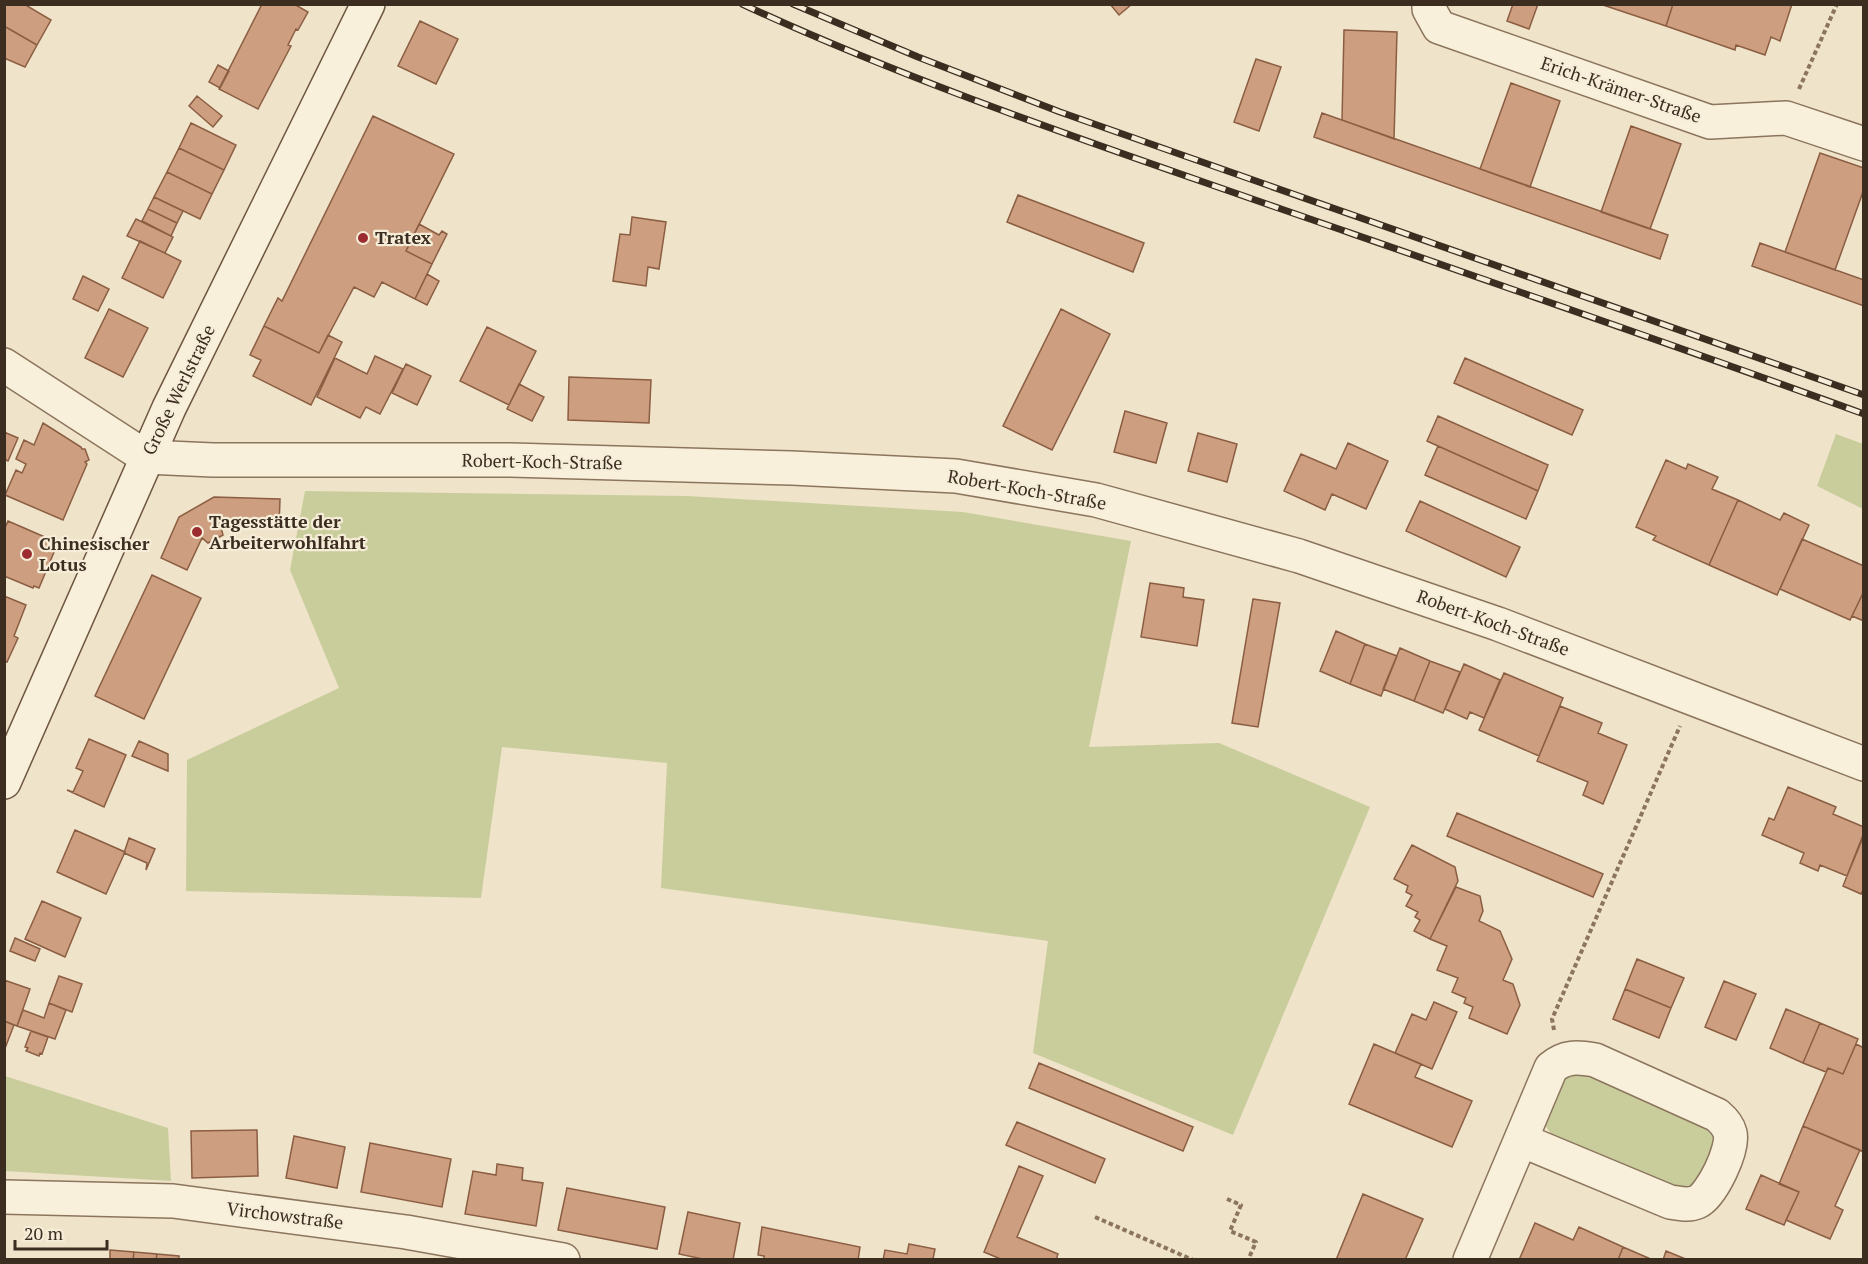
<svg xmlns="http://www.w3.org/2000/svg" width="1868" height="1264" font-family="'PT Serif',serif">
	<style>
		.green { fill: #c9cd9c }
		.building { fill: #cd9e7f; stroke: #8b5e43; stroke-width: 1.5 }
		.lines { fill: none; stroke-linecap: round; stroke-linejoin: round }
		.street-casing { stroke: #8b755d; stroke-width: 36 }
		.secondary-casing { stroke: #6d5640; stroke-width: 36 }
		.path { stroke: #8b755d; stroke-width: 4; stroke-dasharray: 4.5 3; stroke-linecap: butt }
		.street { stroke: #f9f0dc; stroke-width: 33 }
		.secondary { stroke: #f9f0dc; stroke-width: 33 }
		.rail-casing { stroke: #3c2d21; stroke-width: 7 }
		.rail { stroke: #f6edd8; stroke-width: 4.5; stroke-dasharray: 14; stroke-linecap: butt }
		.poi-dot { fill: #9b2d30; stroke: #f6edd8; stroke-width: 2 }
		.labels { text-anchor: middle; stroke-width: 4.5; stroke-linejoin: round; paint-order: stroke }
		.street-label { font-size: 18px; fill: #3c2d21; stroke: #f6edd8 }
		.poi-label { font-size: 18px; font-weight: bold; fill: #3c2d21; stroke: #f6edd8; text-anchor: start }
	</style>
	<rect width="100%" height="100%" fill="#efe3c9"/>
	<!-- green -->
	<path class="green" d="M1836,434L1863,444V509L1817,486Z
		M305,491L687,496L963,512L1131,541L1089,747L1219,743L1370,807L1233,1135L1033,1053L1048,941L661,888L667,763L502,747L481,898L186,891L187,760L339,688L290,570Z
		M1570,1074H1582L1700,1123C1729,1143 1705,1166 1692,1189L1678,1190L1553,1137L1545,1125L1544,1119L1558,1083Z
		M5,1076L168,1128L171,1181L5,1171Z"/>
	<!-- building -->
	<path class="building" d="M4,4H24L51,20L37,45L4,26Z
		M262,4H294L308,12L298,30L296,29L288,45L291,46L258,109L219,89Z
		M1110,4H1132L1119,15Z
		M1513,4H1538L1529,29L1507,21Z
		M1600,4H1673L1666,26Z
		M1673,4H1792L1780,41L1771,37L1765,55L1736,45L1735,50L1666,26Z
		M420,21L458,39L436,84L398,66Z
		M4,26L37,45L25,67L4,58Z
		M1344,30L1397,32L1394,139L1342,120Z
		M1256,59L1281,67L1259,131L1234,122Z
		M218,65L229,71L220,88L209,82Z
		M1511,83L1560,101L1530,187L1480,169Z
		M197,96L222,116L213,127L189,106Z
		M1322,113L1668,235L1660,259L1314,137Z
		M373,116L454,154L406,251L432,264L415,299L382,282L374,297L354,287L319,353L264,326L278,298L282,301Z
		M191,123L236,145L224,170L179,148Z
		M1631,126L1681,144L1650,229L1601,212Z
		M179,148L224,170L212,194L167,172Z
		M1820,153L1864,168V189L1835,270L1785,252Z
		M167,172L212,194L200,219L154,197Z
		M1018,195L1144,243L1133,272L1007,222Z
		M154,197L183,211L177,223L148,209Z
		M148,209L177,223L171,236L142,221Z
		M632,217L666,222L659,269L648,267L646,286L613,281L620,234L630,235Z
		M136,219L173,237L165,253L127,236Z
		M419,224L439,235L442,231L447,234L432,264L406,251Z
		M140,241L181,261L163,298L122,278Z
		M1760,243L1864,280V306L1752,266Z
		M427,274L439,281L427,305L415,299Z
		M83,276L109,289L98,311L73,299Z
		M109,309L148,328L123,377L85,358Z
		M1061,309L1110,334L1052,450L1003,426Z
		M264,326L319,353L328,335L342,342L311,405L253,376L261,360L250,355Z
		M487,327L536,351L509,405L460,381Z
		M375,356L403,369L380,414L366,407L360,418L317,397L335,358L367,374Z
		M1465,358L1583,410L1572,435L1454,383Z
		M406,364L431,376L417,405L392,393Z
		M569,377L651,380L649,423L568,420Z
		M519,384L544,397L532,421L507,409Z
		M1125,411L1167,423L1156,463L1114,452Z
		M1438,416L1548,465L1538,491L1427,441Z
		M43,423L81,447L82,449H85L89,460L85,462L87,464L63,520L5,495L16,470L22,473L26,464L16,459L24,440L34,445Z
		M4,432L18,438L8,461L4,459Z
		M1198,433L1237,444L1227,482L1188,471Z
		M1348,443L1388,461L1366,509L1332,494L1325,510L1284,491L1301,454L1336,469Z
		M1438,446L1538,491L1526,519L1425,475Z
		M1666,460L1686,469L1688,464L1718,477L1712,489L1738,500L1709,565L1653,540L1656,536L1636,527Z
		M214,497L280,499L279,528L221,527L223,535L208,543L202,538L187,570L161,558L179,517Z
		M1738,500L1780,520L1784,513L1809,525L1777,595L1709,565Z
		M1420,501L1520,547L1506,577L1406,531Z
		M8,521L54,541L53,544L57,545L39,588L34,586L33,588L4,576V530Z
		M1802,539L1864,566V591L1850,620L1780,589Z
		M152,575L201,598L144,719L95,696Z
		M1150,583L1184,588L1183,597L1204,600L1197,646L1141,637Z
		M1864,591V621L1852,616Z
		M4,596L26,605L14,636L18,638L7,662L4,661Z
		M1253,599L1280,603L1258,727L1232,723Z
		M1336,631L1365,644L1350,684L1320,671Z
		M1365,644L1397,656L1381,696L1350,684Z
		M1400,648L1430,661L1414,701L1383,689Z
		M1430,661L1460,672L1443,713L1414,701Z
		M1464,664L1500,680L1484,718L1470,712L1467,719L1445,709Z
		M1504,673L1563,698L1539,756L1479,730Z
		M1560,706L1602,723L1598,733L1627,745L1603,804L1583,795L1588,782L1537,761Z
		M89,739L126,755L104,807L67,790L73,792L83,771L76,768Z
		M139,741L168,754V771L132,756Z
		M1788,787L1836,807L1833,814L1864,827V835L1847,876L1820,865L1818,871L1800,863L1804,853L1762,835L1769,818L1774,820Z
		M1457,813L1603,874L1593,897L1447,836Z
		M75,830L125,852L106,894L57,872Z
		M1863,835L1864,889L1861,894L1843,886Z
		M129,838L155,849L146,870L147,863L124,853Z
		M1412,845L1455,867L1458,881L1430,939L1414,931L1420,920L1415,917L1418,912L1406,906L1412,895L1406,892L1408,886L1394,879Z
		M1456,887L1480,896L1483,911L1479,921L1500,931L1512,959L1503,980L1513,984L1520,1005L1507,1034L1469,1018L1473,1007L1464,1003L1466,998L1452,992L1458,978L1437,970L1447,946L1430,939Z
		M42,901L81,918L65,957L25,939Z
		M15,938L40,949L35,961L10,951Z
		M1637,959L1684,978L1671,1008L1625,989Z
		M59,976L82,984L72,1012L49,1003Z
		M4,980L30,989L17,1026L4,1021Z
		M1724,981L1756,994L1736,1040L1705,1027Z
		M1625,989L1671,1008L1659,1038L1613,1019Z
		M1434,1002L1457,1012L1432,1069L1395,1053L1412,1014L1426,1020Z
		M49,1003L66,1010L55,1039L17,1026L23,1010L44,1018Z
		M1786,1009L1820,1023L1803,1063L1770,1048Z
		M4,1021L14,1025L4,1051Z
		M1820,1023L1858,1039L1843,1074L1828,1068L1826,1072L1803,1063Z
		M31,1031L48,1037L42,1054L40,1053L39,1056L26,1051L28,1048L25,1047Z
		M1374,1044L1421,1064L1415,1077L1472,1101L1452,1147L1349,1104Z
		M1856,1044L1864,1048V1152L1803,1126L1828,1068L1843,1074Z
		M1039,1063L1193,1127L1183,1151L1029,1088Z
		M1017,1122L1105,1159L1095,1183L1006,1145Z
		M1803,1126L1860,1150L1835,1206L1843,1210L1830,1239L1786,1220L1799,1192L1779,1184Z
		M257,1130L258,1176L192,1178L191,1131Z
		M294,1136L345,1147L337,1188L286,1178Z
		M370,1143L451,1159L442,1207L361,1192Z
		M497,1164L523,1168L522,1180L543,1183L536,1226L465,1214L473,1171L496,1175Z
		M1019,1166L1043,1176L1017,1237L1058,1254L1056,1260H1003L984,1252Z
		M1761,1175L1799,1192L1784,1225L1746,1209Z
		M567,1188L665,1207L657,1249L558,1230Z
		M1363,1194L1423,1219L1405,1260H1336Z
		M688,1212L740,1223L733,1260H707L679,1254Z
		M1535,1223L1573,1240L1579,1227L1623,1247L1618,1260H1519Z
		M762,1227L860,1247L858,1260H764V1256L758,1255Z
		M909,1244L935,1249L933,1259L936,1260H883L885,1250L907,1254Z
		M1623,1247L1653,1260H1618Z
		M110,1250L134,1252L133,1260H110Z
		M1666,1251L1688,1260H1663Z
		M134,1252L157,1254L156,1260H133Z
		M157,1254L179,1256V1260H156Z"/>
	<g class="lines">
		<defs>
			<path id="street" d="M1429,4V9L1439,27L1710,122L1786,118L1864,144
				M4,365L146,457L213,460H511L792,468L956,476L1096,500L1299,556L1498,624L1864,764
				M4,1197L173,1201L406,1232L563,1260
				M1470,1260L1551,1068C1565,1056 1577,1057 1595,1060L1717,1115C1723,1120 1728,1125 1730,1133C1734,1149 1712,1195 1697,1202C1688,1206 1679,1203 1670,1202L1521,1140"/>
			<path id="secondary" d="M4,782L169,408L368,4"/>
		</defs>
		<!-- street casing -->
		<use href="#street" class="street-casing"/>
		<!-- secondary casing -->
		<use href="#secondary" class="secondary-casing"/>
		<!-- path -->
		<path class="path" d="M1799,89L1837,4
			M1554,1030L1552,1019L1680,726
			M1227,1199L1241,1205L1230,1231L1256,1242L1248,1260
			M1095,1217L1193,1260"/>
		<!-- street -->
		<use href="#street" class="street"/>
		<!-- secondary -->
		<use href="#secondary" class="secondary"/>
		<defs>
			<path id="rail" d="M742,4C902,78 1069,135 1235,193C1445,266 1655,338 1864,414
				M793,4L918,57L1060,112L1864,395"/>
		</defs>
		<!-- rail casing -->
		<use href="#rail" class="rail-casing"/>
		<!-- rail -->
		<use href="#rail" class="rail"/>
	</g>
	<!-- markers -->
	<g class="poi-dot">
		<circle cx="363" cy="238" r="6"/>
		<circle cx="197" cy="532" r="6"/>
		<circle cx="27" cy="554" r="6"/>
	</g>
	<g class="labels">
		<!-- street labels -->
		<g class="street-label">
			<text transform="translate(1621 90) rotate(19)" y="6">Erich-Krämer-Straße</text>
			<text transform="translate(179 390) rotate(-64)" y="6">Große Werlstraße</text>
			<text transform="translate(542 462) rotate(1)" y="6">Robert-Koch-Straße</text>
			<text transform="translate(1027 490) rotate(10)" y="6">Robert-Koch-Straße</text>
			<text transform="translate(1493 623) rotate(20)" y="6">Robert-Koch-Straße</text>
			<text transform="translate(285 1216) rotate(7)" y="6">Virchowstraße</text>
		</g>
		<!-- poi labels -->
		<g class="poi-label">
			<text x="375" y="244">Tratex</text>
			<text x="209" y="528">Tagesstätte der<tspan x="209" dy="21">Arbeiterwohlfahrt</tspan></text>
			<text x="39" y="550">Chinesischer<tspan x="39" dy="21">Lotus</tspan></text>
		</g>
	</g>
	<!-- border -->
	<rect width="1868" height="1264" fill="none" stroke="#3c2d21" stroke-width="12"/>
	<!-- scale -->
	<path d="M15 1240v9h92v-9" fill="none" stroke="#3c2d21" stroke-width="3"/>
	<text x="24" y="1240" font-size="18" fill="#3c2d21" stroke="#f6edd8" stroke-width="4.5" paint-order="stroke">20 m</text>
</svg>
